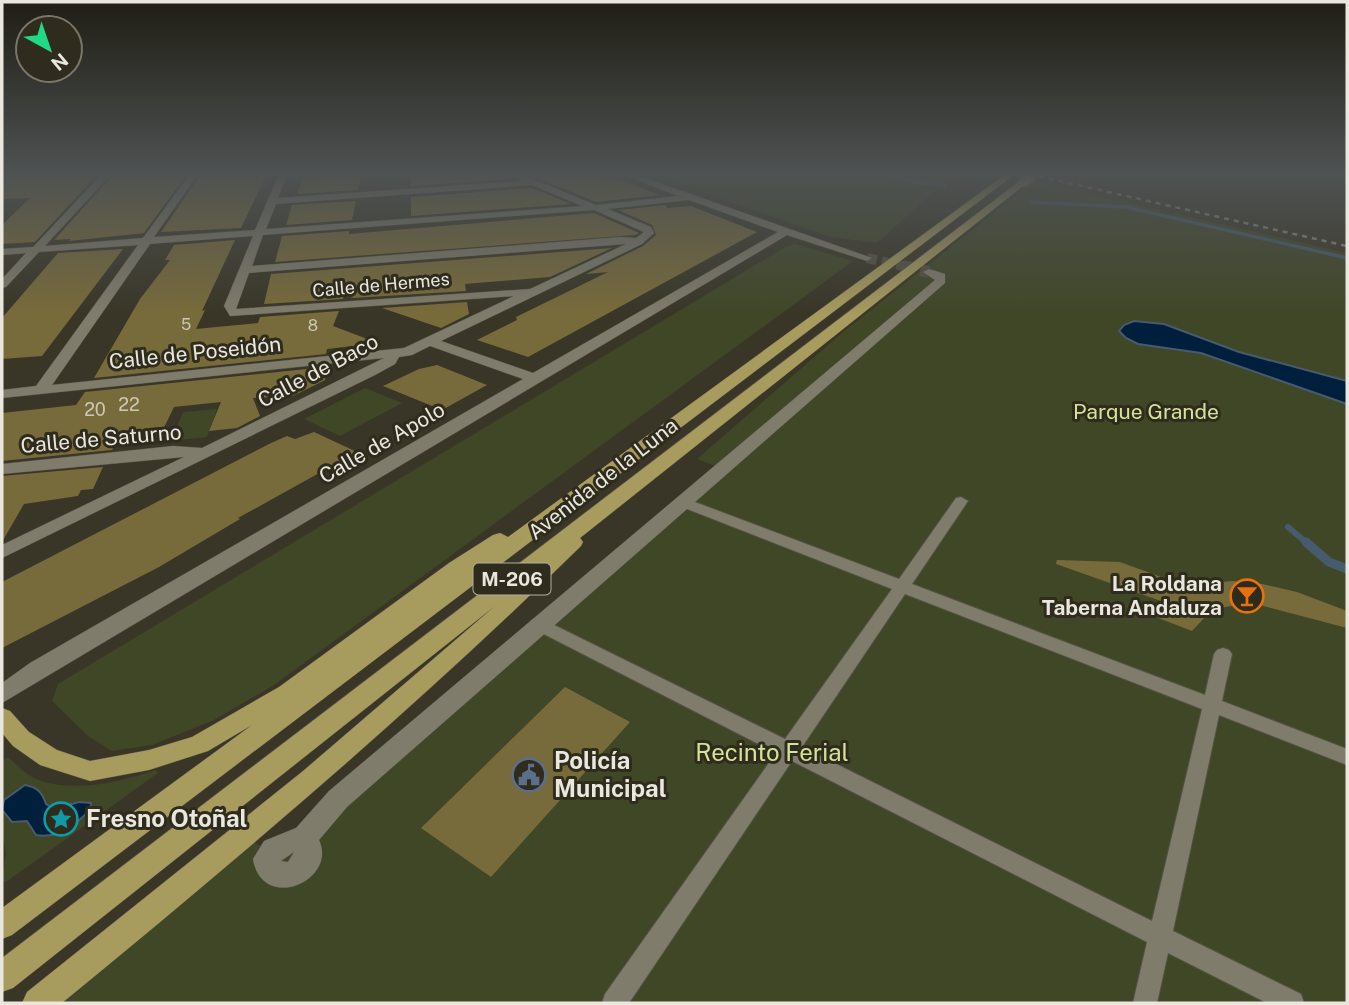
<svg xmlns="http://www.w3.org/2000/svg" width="1349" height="1005" font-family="'Public Sans',sans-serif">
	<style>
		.green { fill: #404727 }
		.water { fill: #001f3d; stroke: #465b6d; stroke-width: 2 }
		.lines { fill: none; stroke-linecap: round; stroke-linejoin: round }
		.stream-far2 { stroke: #465b6d; stroke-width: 3.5 }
		.stream-far1 { stroke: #465b6d; stroke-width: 6 }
		.stream { stroke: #465b6d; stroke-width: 9 }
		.building { fill: #786b3b }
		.minor-tunnel-far1 { stroke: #535142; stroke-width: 10; stroke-dasharray: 10 5; stroke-linecap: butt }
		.minor-tunnel { stroke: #535142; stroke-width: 12; stroke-dasharray: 12 6; stroke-linecap: butt }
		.pedestrian-casing { stroke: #555245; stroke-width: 2 }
		.minor-casing { stroke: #555245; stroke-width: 1 }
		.primary-casing { stroke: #555245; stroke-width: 1 }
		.pedestrian { fill: #807c6c; fill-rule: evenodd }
		.minor { fill: #807c6c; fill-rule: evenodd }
		.primary { fill: #a79b5e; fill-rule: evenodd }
		.rail { stroke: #929084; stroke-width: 2.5; stroke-dasharray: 5 5; stroke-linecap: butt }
		.primary-bridge-casing { stroke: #555245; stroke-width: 10; stroke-linecap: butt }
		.primary-bridge { stroke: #a79b5e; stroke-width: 10 }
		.labels { text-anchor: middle; stroke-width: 6; stroke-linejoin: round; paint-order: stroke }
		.far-number-label { font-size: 16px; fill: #cdc8b5 }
		.far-street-label { font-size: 18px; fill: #e9e7de; stroke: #2f2b1d }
		.number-label { font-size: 18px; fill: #cdc8b5 }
		.shield { fill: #2f2b1d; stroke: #b1afa4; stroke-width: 2 }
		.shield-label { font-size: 19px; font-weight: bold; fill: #e9e7de }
		.street-label { font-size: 21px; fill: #e9e7de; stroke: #2f2b1d }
		.park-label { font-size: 21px; fill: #d3e499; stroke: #2f2b1d }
		.poi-label { font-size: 21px; font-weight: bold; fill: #e9e7de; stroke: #2f2b1d; text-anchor: end }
		.near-park-label { font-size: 24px; fill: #d3e499; stroke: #2f2b1d }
		.near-poi-label { font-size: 24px; font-weight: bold; fill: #e9e7de; stroke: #2f2b1d; text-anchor: start }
	</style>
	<rect width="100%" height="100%" fill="#393627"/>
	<!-- green -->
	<path class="green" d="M650,174H957L945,182L952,185L946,189H937L877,243L831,237Z
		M1034,181L1347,253V1003H38L244,837L271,851L721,468L697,459L843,332Z
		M795,244L853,261L274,685L214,720L152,745L112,751L88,736L52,701L58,684L787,246Z
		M365,388L402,403L340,436L304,419Z
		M217,409L207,437L171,441L183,412Z
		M8,757C17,765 26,775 38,780C76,793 120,782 156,770L158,773L6,882L2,881L6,853L2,831V761Z"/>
	<!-- water -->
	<path class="water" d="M1134,321L1164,324L1239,352L1347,381V404L1201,353L1138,344L1126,338L1119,331L1124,325Z
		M25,785C37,787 42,792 46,804L54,809L79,802L91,803L90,810C75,825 59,839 36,835L27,821L12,822L2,810L4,800Z"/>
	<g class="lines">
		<!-- stream-far2 -->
		<path class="stream-far2" d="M884,174L912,182L945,186
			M1031,202L1126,207L1347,258"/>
		<!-- stream-far1 -->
		<path class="stream-far1" d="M1288,527L1308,544"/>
		<!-- stream -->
		<path class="stream" d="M1306,542L1329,562L1347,569"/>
	</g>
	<!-- building -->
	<path class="building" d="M2,174H86L83,177L96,176L35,242L2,244V225L30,198L2,199Z
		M187,174L144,233L69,241L71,239L54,240L113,175Z
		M201,174H267L241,228L161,232Z
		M362,174L358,190L297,194L303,178Z
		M411,174H507L513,179L411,186Z
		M527,174H601L602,177L627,182L659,195L596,202Z
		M532,188L571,204L411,216V197Z
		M356,201L352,220L286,225L292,205Z
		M666,205L667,208L691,206L757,232L528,357L477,340L517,320L516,317L608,272L586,274L643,246L656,235L652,225L618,210Z
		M594,213L639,233L635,235L275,262L282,236L349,231V234Z
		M235,240L202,311L205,310L196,329L258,323L260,317L339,311L333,326L378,343L327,349L326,354L94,378L140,299L170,260H165L174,245Z
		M612,248L550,277L465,284L466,291L353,298L344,295L343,299L264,304L271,274Z
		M123,249L42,356L2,359V318L58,253Z
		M467,302L469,314L441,328L382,308Z
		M437,365L487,385L442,410L383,386L419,369Z
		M326,367L325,380L293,396L253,398L260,416L237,428L209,431L221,402L174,407L160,436L117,441L112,450L2,461V413L76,405L85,392Z
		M314,432L357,452L238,518L240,519L159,567L2,648V582L271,443L287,436L295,439Z
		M103,467L93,489L81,490L78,496L24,504L2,542V476Z
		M1057,560L1120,562L1183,585L1233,581L1262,584L1297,592L1347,611V628L1252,603L1225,607L1206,616L1192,631L1153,616L1161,601L1056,564Z
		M565,687L630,722L491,877L421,828Z"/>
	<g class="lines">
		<!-- minor-tunnel-far1 -->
		<path class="minor-tunnel-far1" d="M867,258L911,268"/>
		<!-- minor-tunnel -->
		<path class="minor-tunnel" d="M903,266L929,272"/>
		<defs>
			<path id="pedestrian" d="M961,497L968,501L912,584L1205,695L1214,654L1217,650L1223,648L1229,650L1232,654L1222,701L1347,749V765L1219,715L1173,931L1301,994L1304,1003H1267L1168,953L1157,1003H1133L1147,942L792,761L629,1003H602L605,994L776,753L532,628L530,624L532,620H544L785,739L892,589L677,505L675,502L677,499H687L899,579L956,498ZM905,594L1202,709L1152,921L802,747Z"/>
			<path id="minor" d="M102,174H111L45,246L143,238L190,174H198L154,237L255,230L279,174H287L278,198L522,181L509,174H520L596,205L678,196L622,174H634L872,258L867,261L787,235L2,703V683L30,663L523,379L430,346L412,355L399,357L395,364L375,375L2,558V545L184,457L2,474V464L173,446L202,448L384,358L2,398V390L36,386L138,245L39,252L6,287L2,288V279L26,253L2,255V249L33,247ZM532,185L582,206L266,229L276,204ZM689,200L778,232L533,373L441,341L642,244L654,233L651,227L608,209ZM594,210L644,232L636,238L621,237L252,266L263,235ZM253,236L224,306L230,316L514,296L404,348L52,385L150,244ZM626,244L530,289L236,309L249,273Z
				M929,269L945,274V283L347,807L319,840C338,881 262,913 253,859L264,841L296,828L329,791L935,280L923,272ZM294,852L288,862L281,861Z"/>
			<path id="primary" d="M1006,174H1015L12,935L2,939V908L252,725L208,751L149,770L90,781L40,765L13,746L2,733V708L10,711L29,732L57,750L90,761L149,750L192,737L279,687L449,563L493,535L500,533L508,537Z
				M1021,180L1028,182L580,538L583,542L581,546C416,708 240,857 62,1003H22L27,992L303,771L495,606L13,988L2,992V958Z"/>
		</defs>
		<!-- pedestrian casing -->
		<use href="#pedestrian" class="pedestrian-casing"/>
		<!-- minor casing -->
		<use href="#minor" class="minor-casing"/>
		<!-- primary casing -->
		<use href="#primary" class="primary-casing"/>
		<!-- pedestrian -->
		<use href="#pedestrian" class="pedestrian"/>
		<!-- minor -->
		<use href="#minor" class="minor"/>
		<!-- primary -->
		<use href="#primary" class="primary"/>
		<!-- rail -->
		<path class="rail" d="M1029,174L1347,246"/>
		<defs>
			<path id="primary-bridge" d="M1024,182L1034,174"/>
		</defs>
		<!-- primary-bridge casing -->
		<use href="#primary-bridge" class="primary-bridge-casing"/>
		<!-- primary-bridge -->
		<use href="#primary-bridge" class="primary-bridge"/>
	</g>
	<!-- sky -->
	<linearGradient id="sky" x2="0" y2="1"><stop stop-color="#1f1e15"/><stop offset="0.55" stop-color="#4e5252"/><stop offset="1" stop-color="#4e5252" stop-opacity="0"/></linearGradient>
	<rect width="1349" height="315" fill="url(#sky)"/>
	<!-- icons -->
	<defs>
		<symbol id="bar-ring" viewBox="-11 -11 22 22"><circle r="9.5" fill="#2f2b1d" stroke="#e8710a" stroke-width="1.5"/><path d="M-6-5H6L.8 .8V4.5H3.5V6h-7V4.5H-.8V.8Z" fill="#e8710a"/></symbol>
		<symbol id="civic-ring" viewBox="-11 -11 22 22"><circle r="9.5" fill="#2f2b1d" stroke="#5c6f8a" stroke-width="1.5"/><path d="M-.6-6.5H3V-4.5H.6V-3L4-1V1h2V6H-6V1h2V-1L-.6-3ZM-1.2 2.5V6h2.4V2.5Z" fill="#5c6f8a"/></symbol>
		<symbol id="sight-ring" viewBox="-11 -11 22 22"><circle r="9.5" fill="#2f2b1d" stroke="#0f9aa8" stroke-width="1.5"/><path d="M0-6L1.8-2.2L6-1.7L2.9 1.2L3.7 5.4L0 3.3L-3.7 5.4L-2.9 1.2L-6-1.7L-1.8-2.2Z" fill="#0f9aa8"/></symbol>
	</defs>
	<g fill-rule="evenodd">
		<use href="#bar-ring" x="1228" y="577" width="38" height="38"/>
		<use href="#civic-ring" x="510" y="756" width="38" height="38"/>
		<use href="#sight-ring" x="42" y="800" width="38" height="38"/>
	</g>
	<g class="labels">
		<!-- far-number labels -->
		<g class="far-number-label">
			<text x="186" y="330">5</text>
			<text x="313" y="331">8</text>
		</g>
		<!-- far-street labels -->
		<g class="far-street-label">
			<text transform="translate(381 285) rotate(-5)" y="6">Calle de Hermes</text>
		</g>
		<!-- number labels -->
		<g class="number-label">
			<text x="129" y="411">22</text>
			<text x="95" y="416">20</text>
		</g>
		<!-- shield labels -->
		<rect class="shield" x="473.5" y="563.5" width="77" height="31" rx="5"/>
		<g class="shield-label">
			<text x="512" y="586">M-206</text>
		</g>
		<!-- street labels -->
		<g class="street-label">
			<text transform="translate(195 353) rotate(-6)" y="7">Calle de Poseidón</text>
			<text transform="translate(318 371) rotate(-28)" y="7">Calle de Baco</text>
			<text transform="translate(101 439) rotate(-5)" y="7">Calle de Saturno</text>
			<text transform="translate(382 443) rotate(-30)" y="7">Calle de Apolo</text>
			<text transform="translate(603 479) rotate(-38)" y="7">Avenida de la Luna</text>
		</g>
		<!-- park labels -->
		<g class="park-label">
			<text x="1146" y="419">Parque Grande</text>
		</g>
		<!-- poi labels -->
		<g class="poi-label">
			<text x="1222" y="591">La Roldana<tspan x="1222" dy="24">Taberna Andaluza</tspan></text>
		</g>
		<!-- near-park labels -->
		<g class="near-park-label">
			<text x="772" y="761">Recinto Ferial</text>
		</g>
		<!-- near-poi labels -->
		<g class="near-poi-label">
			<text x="554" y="769">Policía<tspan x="554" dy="28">Municipal</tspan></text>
			<text x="86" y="827">Fresno Otoñal</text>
		</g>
	</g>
	<!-- border -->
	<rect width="1349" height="1005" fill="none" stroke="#e9e7de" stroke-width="7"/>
	<!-- north arrow -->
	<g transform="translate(49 49) rotate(140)"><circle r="33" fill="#2f2b1d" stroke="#79766a" stroke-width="2"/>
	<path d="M0-5L12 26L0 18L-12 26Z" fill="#21d887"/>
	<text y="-10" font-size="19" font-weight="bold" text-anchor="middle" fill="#e9e7de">N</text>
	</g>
</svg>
